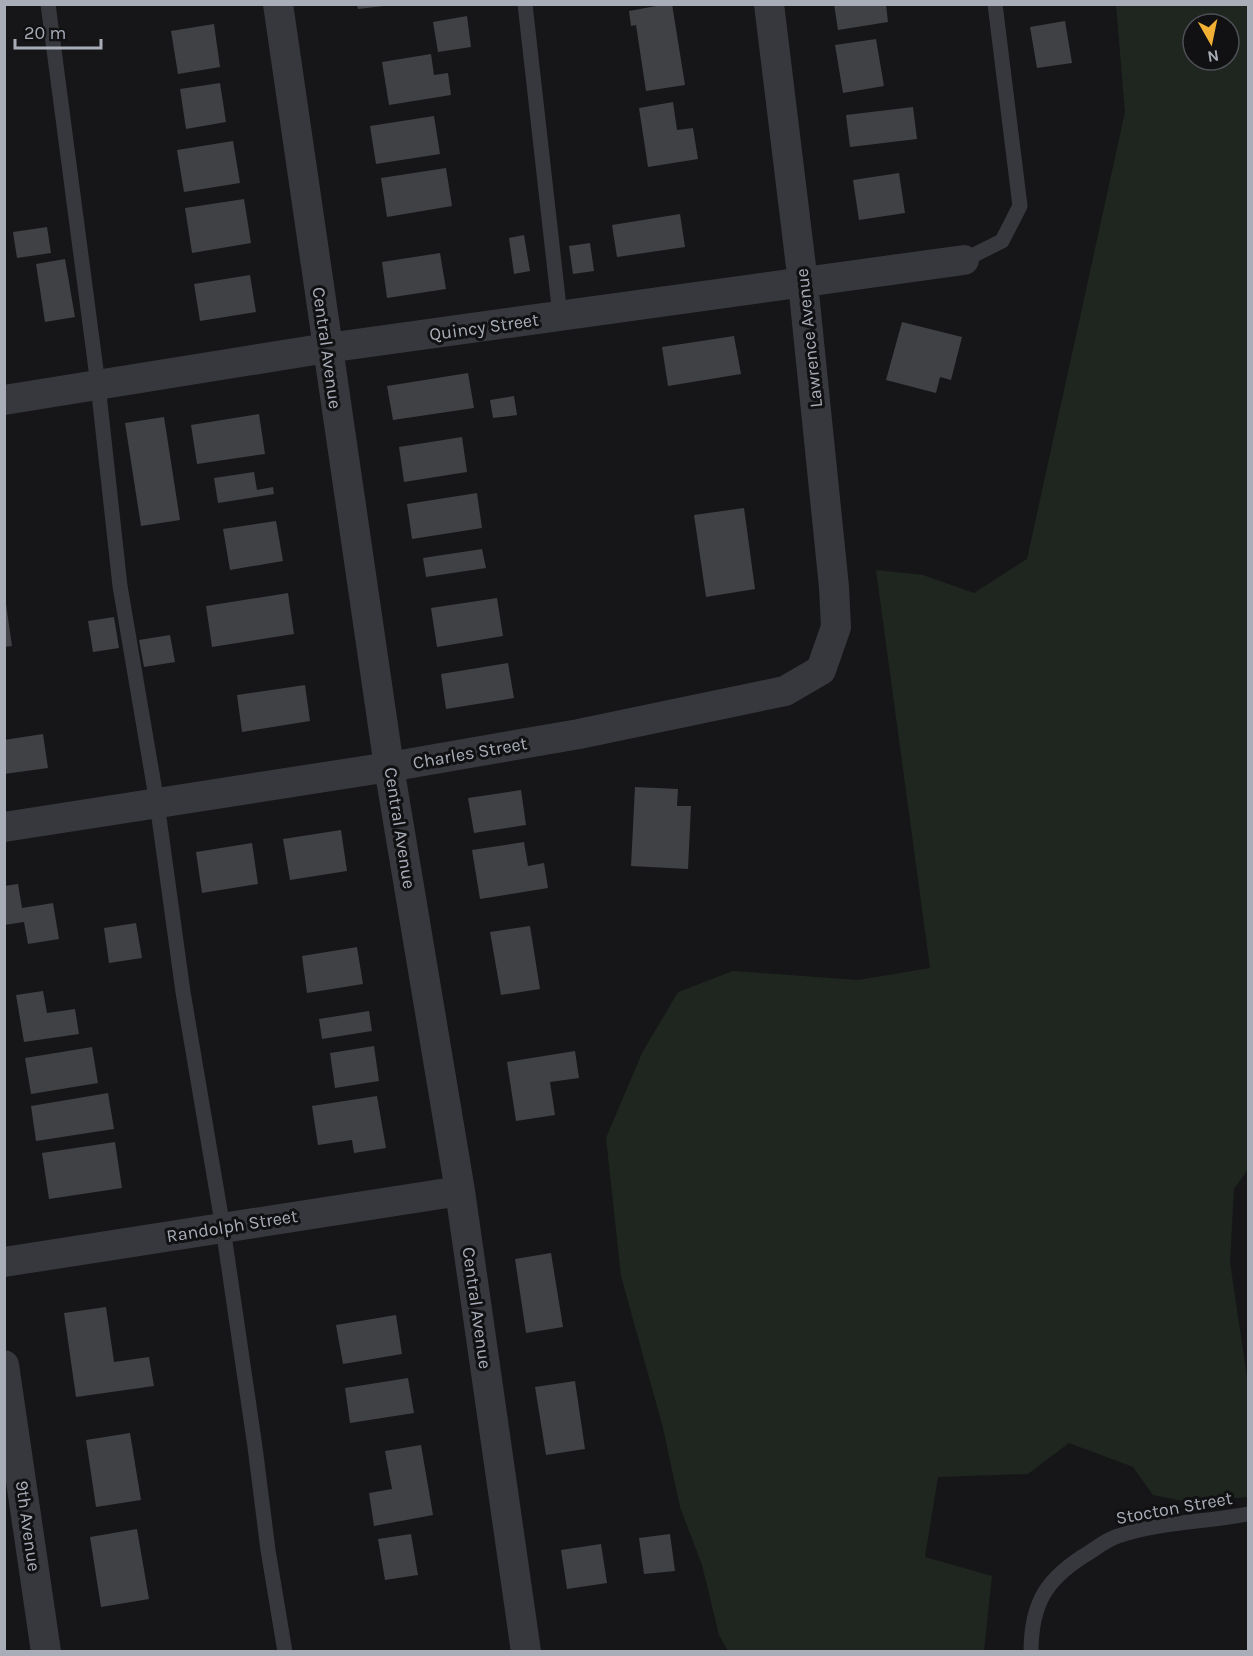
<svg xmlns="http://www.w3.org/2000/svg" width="1253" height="1656" font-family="Karla,sans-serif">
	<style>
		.green { fill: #1e261f; fill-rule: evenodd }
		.building { fill: #404145 }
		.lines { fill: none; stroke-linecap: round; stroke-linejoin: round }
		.service { stroke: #37383d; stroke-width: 15 }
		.minor { stroke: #37383d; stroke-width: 30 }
		.labels { text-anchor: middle; stroke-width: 6; stroke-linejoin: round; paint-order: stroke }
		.street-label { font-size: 18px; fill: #a8adb8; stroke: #111113 }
	</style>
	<rect width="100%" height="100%" fill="#161618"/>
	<!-- green -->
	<path class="green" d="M1116,5H1248V1169L1234,1189L1230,1262L1248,1384V1497L1189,1502L1153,1495L1133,1467L1069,1443L1028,1474L938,1477L925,1557L992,1576L984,1651H728L719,1635L702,1565L680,1507L663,1428L621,1276L606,1138L642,1053L678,992L733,971L858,980L930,968L876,570L923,575L974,593L1027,559L1125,112ZM1193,24H1229V60H1193Z"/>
	<!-- building -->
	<path class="building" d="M667,4H672L685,85L646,91L636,25L631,26L629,11Z
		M834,4H886L888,22L838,30Z
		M357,5H384V6L358,9Z
		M467,16L471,47L438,52L433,22Z
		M1065,21L1072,63L1037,68L1030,27Z
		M214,24L220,67L178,74L171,31Z
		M876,39L884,86L843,93L835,45Z
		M431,54L434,75L448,73L451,95L389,105L382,62Z
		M220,83L226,122L186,129L180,89Z
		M673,102L677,130L693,128L698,159L648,167L639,108Z
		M913,107L917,139L850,147L846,115Z
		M434,116L440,154L376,164L370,126Z
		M233,141L240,183L184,192L177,150Z
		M446,168L452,206L387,217L381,178Z
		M899,173L905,213L859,220L853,180Z
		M244,199L251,243L192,253L185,208Z
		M680,214L685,247L617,257L612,225Z
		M47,227L51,253L17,258L13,232Z
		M524,235L530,271L514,274L509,238Z
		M590,243L594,271L573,274L569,246Z
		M440,253L446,289L387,298L382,262Z
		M65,259L75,317L45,322L36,264Z
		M250,275L256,312L200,321L194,284Z
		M902,322L962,337L951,380L940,377L936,393L886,380Z
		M734,336L741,374L668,386L662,347Z
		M468,373L474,408L393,420L387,386Z
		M514,396L517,415L493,418L490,400Z
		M259,414L265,454L197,464L191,425Z
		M164,417L180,520L141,526L125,423Z
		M462,437L467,472L404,482L399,447Z
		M254,472L257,490L273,487L274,494L218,503L214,478Z
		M477,493L482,528L412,539L407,504Z
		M744,508L755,589L706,597L694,515Z
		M276,521L283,561L230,570L223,529Z
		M482,549L486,568L426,577L423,558Z
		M288,593L294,634L212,647L206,606Z
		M497,598L503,636L437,647L431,608Z
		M6,604L12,646L4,647V605Z
		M114,617L119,648L93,652L88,621Z
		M170,635L175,662L144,667L139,640Z
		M508,663L514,698L446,709L441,674Z
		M305,685L310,721L242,732L237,695Z
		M43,734L48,768L4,774V740Z
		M635,787L678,789L677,806H691L688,869L631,866Z
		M521,790L526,825L474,833L468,798Z
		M341,830L347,871L290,880L283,839Z
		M524,842L528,866L544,863L548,888L480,899L472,850Z
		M252,843L258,884L202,893L196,852Z
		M18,884L22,908L53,903L59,939L28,944L24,922L4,925V886Z
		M136,923L142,958L109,963L104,928Z
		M530,926L540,989L501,995L490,932Z
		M357,947L363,984L307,993L302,956Z
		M43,991L47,1013L75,1009L79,1034L24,1042L16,995Z
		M369,1011L372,1031L322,1039L319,1019Z
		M374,1046L379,1081L335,1088L330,1053Z
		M92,1047L98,1083L31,1094L25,1058Z
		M575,1051L579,1078L550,1082L555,1115L516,1121L507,1062Z
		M108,1093L114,1129L36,1141L31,1106Z
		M377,1096L386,1148L354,1153L352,1140L318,1145L312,1106Z
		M115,1142L122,1188L49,1199L42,1153Z
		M551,1253L563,1327L526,1333L515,1259Z
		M106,1307L114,1362L149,1357L154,1386L76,1397L64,1313Z
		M396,1315L402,1354L343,1364L336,1325Z
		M408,1378L414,1413L350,1423L345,1388Z
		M575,1381L585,1449L546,1455L535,1387Z
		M130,1433L141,1500L96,1507L86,1440Z
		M421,1445L433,1515L374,1526L369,1493L392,1489L385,1451Z
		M137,1529L149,1599L101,1607L90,1537Z
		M411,1534L418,1575L385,1580L378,1539Z
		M670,1534L675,1571L644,1574L639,1538Z
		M601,1544L607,1583L567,1589L561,1550Z"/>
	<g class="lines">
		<!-- service -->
		<path class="service" d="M48,4L98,385L120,586L157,803L183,992L223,1228L255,1447L268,1550L285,1652
			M525,4L560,316
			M964,260L1002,241L1020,206L995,4
			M1031,1652C1031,1601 1048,1577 1090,1552C1099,1546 1108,1539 1118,1536C1160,1522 1205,1522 1248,1514"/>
		<!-- minor -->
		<path class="minor" d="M278,4L389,767L460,1191L526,1652
			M4,400L327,348L964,260
			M4,827L389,767L579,734L785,691L821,670L836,627L834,587L803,283L769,4
			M4,1262L460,1191
			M4,1365L46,1652"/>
	</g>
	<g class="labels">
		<!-- street labels -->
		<g class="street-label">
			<text transform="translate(484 327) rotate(-8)" y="6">Quincy Street</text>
			<text transform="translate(809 338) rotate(-96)" y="6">Lawrence Avenue</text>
			<text transform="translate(327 348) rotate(82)" y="6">Central Avenue</text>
			<text transform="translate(470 753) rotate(-10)" y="6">Charles Street</text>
			<text transform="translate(400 828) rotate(81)" y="6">Central Avenue</text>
			<text transform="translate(232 1226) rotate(-9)" y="6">Randolph Street</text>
			<text transform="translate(477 1308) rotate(82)" y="6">Central Avenue</text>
			<text transform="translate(1174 1508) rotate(-10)" y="6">Stocton Street</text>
			<text transform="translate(28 1526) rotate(82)" y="6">9th Avenue</text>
		</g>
	</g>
	<!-- border -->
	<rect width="1253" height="1656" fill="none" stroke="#a8adb8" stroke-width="12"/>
	<!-- north arrow -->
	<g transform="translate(1211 42) rotate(171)"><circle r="28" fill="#111113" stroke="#4d4f55" stroke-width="1.5"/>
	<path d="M0-4.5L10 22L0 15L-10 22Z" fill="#f2b134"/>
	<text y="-9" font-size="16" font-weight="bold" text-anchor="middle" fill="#a8adb8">N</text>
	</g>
	<!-- scale -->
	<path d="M15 39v9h86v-9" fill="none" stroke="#a8adb8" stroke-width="3"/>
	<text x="24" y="39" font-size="18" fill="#a8adb8" stroke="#111113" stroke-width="4.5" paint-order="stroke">20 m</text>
</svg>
